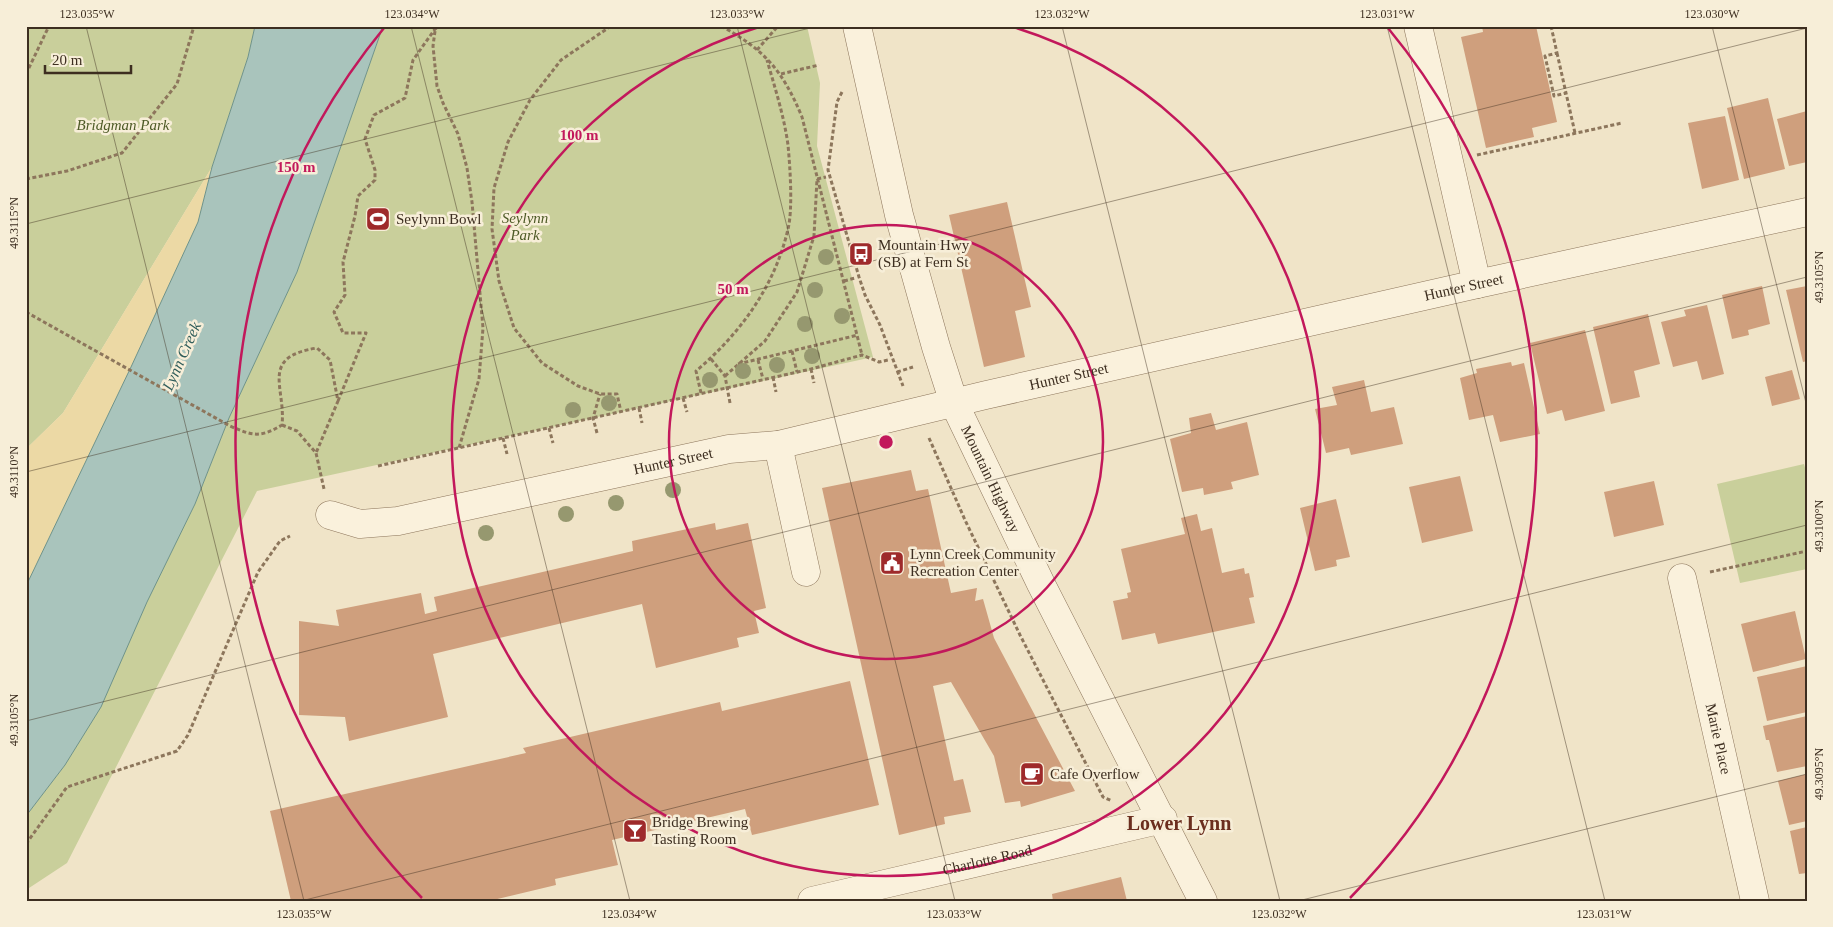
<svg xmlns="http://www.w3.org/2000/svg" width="1833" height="927" font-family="Georgia,serif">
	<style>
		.green { fill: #c9cf9b }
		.sand { fill: #ecd9a5 }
		.water { fill: #a9c4bc; stroke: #6f938a }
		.building { fill: #cf9f7d }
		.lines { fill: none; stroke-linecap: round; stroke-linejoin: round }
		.minor-casing { stroke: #8d765c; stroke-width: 29 }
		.path { stroke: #8d765c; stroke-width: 3; stroke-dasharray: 4 2.5; stroke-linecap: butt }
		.minor { stroke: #faf1dc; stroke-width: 28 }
		.tree { fill: #96986f }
		.ticks { fill: none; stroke: #3d2e20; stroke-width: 1; stroke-opacity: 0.45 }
		.ring { fill: none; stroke: #c2185b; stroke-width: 2.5 }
		.labels { text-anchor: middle; stroke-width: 5; stroke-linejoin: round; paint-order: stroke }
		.park-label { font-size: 15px; font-style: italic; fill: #4d5a26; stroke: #f7eed8 }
		.poi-label { font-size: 15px; fill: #3d2e20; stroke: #f7eed8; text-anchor: start }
		.street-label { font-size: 15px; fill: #3d2e20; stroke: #f7eed8 }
		.water-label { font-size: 16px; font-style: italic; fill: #2f5d5a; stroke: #f7eed8 }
		.district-label { font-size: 20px; font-weight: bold; fill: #6b2e1e; stroke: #f7eed8 }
		.centre { fill: #c2185b; stroke: #f7eed8; stroke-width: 2.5 }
		.ring-label { font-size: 15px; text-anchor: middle; font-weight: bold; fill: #c2185b; stroke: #f7eed8; stroke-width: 5; stroke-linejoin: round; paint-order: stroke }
		.neatline { fill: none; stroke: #3d2e20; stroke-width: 2 }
		.ticks-label { font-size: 12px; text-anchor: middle; fill: #3d2e20 }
	</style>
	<rect width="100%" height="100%" fill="#f0e4c8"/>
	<!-- green -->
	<path class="green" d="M26,26H255L248,57L212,167L63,413L26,449Z
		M383,26H807L820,83L817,146L873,357L257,491L67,863L26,890V816L65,765L195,504L229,418L297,272Z
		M1804,464L1807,475V569L1740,583L1717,484Z"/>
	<!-- sand -->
	<path class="sand" d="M212,167L198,222L131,367L26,586V449L63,413Z"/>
	<!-- water -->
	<path class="water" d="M255,26H383L297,272L229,418L195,504L147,602L101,707L65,765L26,816V586L131,367L198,222L212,167L248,57Z"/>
	<!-- building -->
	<path class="building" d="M1482,26H1536L1557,122L1532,128L1534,137L1486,148L1461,37L1483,32Z
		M1768,98L1785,169L1744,179L1727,108Z
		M1807,111V162L1789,166L1777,119Z
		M1725,116L1739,180L1702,189L1688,123Z
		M1007,202L1031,307L1015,311L1025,357L984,367L949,215Z
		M1762,286L1770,324L1748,330L1749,335L1732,339L1722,295Z
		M1807,286V361L1803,362L1786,290Z
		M1707,305L1724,374L1702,380L1697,361L1673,367L1661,322L1686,316L1684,310Z
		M1648,314L1660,364L1634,371L1640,397L1611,404L1593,327Z
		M1585,330L1605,411L1565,421L1562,410L1547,414L1530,343Z
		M1511,362L1512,366L1524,363L1540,434L1500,442L1493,415L1469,420L1460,378L1477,373L1476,369Z
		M1792,370L1800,399L1772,406L1765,377Z
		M1364,380L1371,412L1394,407L1403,444L1351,455L1349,448L1326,453L1315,409L1337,405L1332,387Z
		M1211,413L1216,430L1247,422L1259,475L1231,482L1233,489L1204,495L1203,488L1182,492L1170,439L1191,433L1189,418Z
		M911,470L916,491L928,489L951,593L977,588L975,601L983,599L994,638L1075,791L1021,807L1020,801L1005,803L994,756L951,682L933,686L954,781L963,779L971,812L944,817L945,824L899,835L822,488Z
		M1460,476L1473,531L1422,543L1409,487Z
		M1654,481L1664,525L1614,537L1604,492Z
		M1336,499L1350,557L1336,560L1337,566L1315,571L1300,508Z
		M1197,514L1201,531L1212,528L1222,573L1244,568L1245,574L1249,573L1254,597L1249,598L1255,623L1158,644L1155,633L1122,640L1113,601L1128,598L1127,593L1131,592L1121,549L1185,534L1181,518Z
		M715,523L716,530L748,523L766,608L754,611L759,633L737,638L739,647L656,668L642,604L433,654L448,717L349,741L345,717L299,715V621L339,626L336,610L421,593L425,614L437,611L434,597L633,551L632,541Z
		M1795,611L1806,659L1753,672L1741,624Z
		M1807,666V712L1767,721L1757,677Z
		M850,681L879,805L752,835L745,809L612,840L618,865L555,879L556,885L489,901H291L270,811L526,753L523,748L720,702L722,711Z
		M1807,716V766L1777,772L1769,740H1766L1763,726Z
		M1807,774V821L1789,825L1778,781Z
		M1807,827V873L1799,874L1790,831Z
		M1121,877L1127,901H1053L1052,894Z"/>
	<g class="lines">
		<defs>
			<g id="minor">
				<path id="s1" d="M857,26L899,215L936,347L954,403L1041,584L1203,901"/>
				<path d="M1418,26L1477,284"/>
				<path d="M778,445L806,572"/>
				<path id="s2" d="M330,515L360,524L398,521L729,449L778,445L986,395L1477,284L1807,212"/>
				<path id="s3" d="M1682,578L1755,901"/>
				<path id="s4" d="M812,901L1163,819"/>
			</g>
		</defs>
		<!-- minor casing -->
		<use href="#minor" class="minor-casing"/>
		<!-- path -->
		<path class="path" d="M611,26L561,60L530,100L508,142L494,188L492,229L499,281L514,328L542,363L578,386L600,394H617L621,412
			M721,26C765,50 783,71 802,117L862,355
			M1551,26L1557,53L1545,56L1554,96L1566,93L1575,133
			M435,31L433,46L437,86L443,103L458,134L467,168L472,202L483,328L479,379L459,448
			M757,50L778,26
			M1557,53L1566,93
			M26,74L49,26
			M781,74L819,65
			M842,92L837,102L828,170L859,277L865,295L880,325L903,386
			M1477,155L1622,123
			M26,179L67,171L122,153L177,84L194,26
			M844,281L855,278
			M26,312L230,426C253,436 260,438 282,425C286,387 259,357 317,348L330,360L338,401L316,453
			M792,351L797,372
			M711,359L725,376L730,403
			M758,360L763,379
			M738,364L858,335
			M811,369L814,383
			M897,372L913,367
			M725,376L765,341L797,292L814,236L817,179L826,177
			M773,377L776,392
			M701,393L696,371C740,334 775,286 788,229C793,209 790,166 788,145C784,116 775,88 767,60
			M683,398L687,412
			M338,401L366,333H343L334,312L345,295L343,262L355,216L358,196L375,180V170L365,139L374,115L405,98L413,60L435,29L441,26
			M639,408L642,423
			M282,425L297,431L316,453L324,489
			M549,428L553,443
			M597,433L593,418L600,394
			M503,438L507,454
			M929,438L965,520L1020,635L1103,797L1112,801
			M378,466L811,369L862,355L879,362L888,360
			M1710,572L1807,551
			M26,844L67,787L177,751L188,735L258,572L280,541L290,536"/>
		<!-- minor -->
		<use href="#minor" class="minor"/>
	</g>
	<!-- trees -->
	<g class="tree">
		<circle cx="826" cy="257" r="8"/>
		<circle cx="815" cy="290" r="8"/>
		<circle cx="842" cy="316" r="8"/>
		<circle cx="805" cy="324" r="8"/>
		<circle cx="812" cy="356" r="8"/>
		<circle cx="777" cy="365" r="8"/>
		<circle cx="743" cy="371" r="8"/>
		<circle cx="710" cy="380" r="8"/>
		<circle cx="609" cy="403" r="8"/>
		<circle cx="573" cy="410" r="8"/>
		<circle cx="673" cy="490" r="8"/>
		<circle cx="616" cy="503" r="8"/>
		<circle cx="566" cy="514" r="8"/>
		<circle cx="486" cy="533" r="8"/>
	</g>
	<!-- ticks -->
	<path class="ticks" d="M86,26L304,901M411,26L630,901M737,26L955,901M1062,26L1280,901M1387,26L1605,901M1712,26L1807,407M26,224L818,26M26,472L1807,28M26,721L1807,277M301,901L1807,525M1298,901L1807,774"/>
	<!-- distance rings -->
	<g class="ring">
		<circle cx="886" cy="442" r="217"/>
		<path d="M1013 27A434 434 0 1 1 759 27"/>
		<path d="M422 898A651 651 0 0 1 384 28M1388 28A651 651 0 0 1 1350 898"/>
	</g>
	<!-- icons -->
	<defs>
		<symbol id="stadium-square" viewBox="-11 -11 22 22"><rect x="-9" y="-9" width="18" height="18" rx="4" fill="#9e2a2b" stroke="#f7eed8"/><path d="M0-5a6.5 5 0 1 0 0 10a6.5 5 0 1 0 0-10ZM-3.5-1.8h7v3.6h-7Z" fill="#fff"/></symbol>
		<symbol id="bus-square" viewBox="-11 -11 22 22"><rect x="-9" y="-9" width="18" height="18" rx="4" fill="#9e2a2b" stroke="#f7eed8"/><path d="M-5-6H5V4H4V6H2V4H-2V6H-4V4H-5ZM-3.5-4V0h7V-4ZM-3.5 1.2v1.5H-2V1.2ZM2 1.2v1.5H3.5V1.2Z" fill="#fff"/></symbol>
		<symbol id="civic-square" viewBox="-11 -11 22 22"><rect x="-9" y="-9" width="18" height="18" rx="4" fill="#9e2a2b" stroke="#f7eed8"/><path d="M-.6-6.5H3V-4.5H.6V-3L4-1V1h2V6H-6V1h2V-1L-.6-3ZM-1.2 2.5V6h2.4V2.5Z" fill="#fff"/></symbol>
		<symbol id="cafe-square" viewBox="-11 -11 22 22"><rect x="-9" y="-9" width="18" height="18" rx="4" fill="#9e2a2b" stroke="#f7eed8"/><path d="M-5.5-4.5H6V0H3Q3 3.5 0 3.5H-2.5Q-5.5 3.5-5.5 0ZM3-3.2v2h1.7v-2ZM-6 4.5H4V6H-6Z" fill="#fff"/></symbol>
		<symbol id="bar-square" viewBox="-11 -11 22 22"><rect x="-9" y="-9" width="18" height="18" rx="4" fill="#9e2a2b" stroke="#f7eed8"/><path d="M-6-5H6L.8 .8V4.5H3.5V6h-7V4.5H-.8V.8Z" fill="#fff"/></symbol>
	</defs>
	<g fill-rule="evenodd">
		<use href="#stadium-square" x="364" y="205" width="28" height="28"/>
		<use href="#bus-square" x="847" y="240" width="28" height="28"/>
		<use href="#civic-square" x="878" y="549" width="28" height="28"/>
		<use href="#cafe-square" x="1018" y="760" width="28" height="28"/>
		<use href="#bar-square" x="621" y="817" width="28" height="28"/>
	</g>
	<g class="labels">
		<!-- park labels -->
		<g class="park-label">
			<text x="123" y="130">Bridgman Park</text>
			<text x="525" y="223">Seylynn<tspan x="525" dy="17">Park</tspan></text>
		</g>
		<!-- poi labels -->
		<g class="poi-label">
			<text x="396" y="224">Seylynn Bowl</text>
			<text x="878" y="250">Mountain Hwy<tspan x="878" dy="17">(SB) at Fern St</tspan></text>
			<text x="910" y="559">Lynn Creek Community<tspan x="910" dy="17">Recreation Center</tspan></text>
			<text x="1050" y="779">Cafe Overflow</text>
			<text x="652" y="827">Bridge Brewing<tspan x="652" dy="17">Tasting Room</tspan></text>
		</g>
		<!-- street labels -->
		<g class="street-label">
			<text dy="5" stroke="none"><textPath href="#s2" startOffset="1161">Hunter Street</textPath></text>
			<text dy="5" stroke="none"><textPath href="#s2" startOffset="756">Hunter Street</textPath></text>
			<text dy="5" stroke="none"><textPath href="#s2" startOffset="351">Hunter Street</textPath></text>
			<text dy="5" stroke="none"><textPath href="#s1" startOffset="474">Mountain Highway</textPath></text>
			<text dy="5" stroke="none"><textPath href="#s3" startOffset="165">Marie Place</textPath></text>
			<text dy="5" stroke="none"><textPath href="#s4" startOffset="180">Charlotte Road</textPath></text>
		</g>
		<!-- water labels -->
		<g class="water-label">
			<text transform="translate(181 356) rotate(-66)" y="6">Lynn Creek</text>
		</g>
		<!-- district labels -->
		<g class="district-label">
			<text x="1179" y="830">Lower Lynn</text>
		</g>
	</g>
	<circle cx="886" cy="442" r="8" class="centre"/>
	<g class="ring-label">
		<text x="579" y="140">100 m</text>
		<text x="296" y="172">150 m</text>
		<text x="733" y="294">50 m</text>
	</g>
	<!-- border -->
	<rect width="1833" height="927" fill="none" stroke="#f7eed8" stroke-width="55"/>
	<!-- scale -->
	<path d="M45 65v8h86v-8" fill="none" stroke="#3d2e20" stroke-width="2.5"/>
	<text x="52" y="65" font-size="15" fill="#3d2e20" stroke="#f7eed8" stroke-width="4" paint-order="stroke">20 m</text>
	<rect x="28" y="28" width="1778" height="872" class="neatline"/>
	<g class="ticks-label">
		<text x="87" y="18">123.035°W</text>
		<text x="412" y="18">123.034°W</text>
		<text x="737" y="18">123.033°W</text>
		<text x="1062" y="18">123.032°W</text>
		<text x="1387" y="18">123.031°W</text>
		<text x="1712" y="18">123.030°W</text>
		<text transform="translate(14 223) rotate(-90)" y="4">49.3115°N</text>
		<text transform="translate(1819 277) rotate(-90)" y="4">49.3105°N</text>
		<text transform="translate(14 472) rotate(-90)" y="4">49.3110°N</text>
		<text transform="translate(1819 526) rotate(-90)" y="4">49.3100°N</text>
		<text transform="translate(14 720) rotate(-90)" y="4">49.3105°N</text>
		<text transform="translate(1819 774) rotate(-90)" y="4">49.3095°N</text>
		<text x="304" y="918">123.035°W</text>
		<text x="629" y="918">123.034°W</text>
		<text x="954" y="918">123.033°W</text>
		<text x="1279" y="918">123.032°W</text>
		<text x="1604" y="918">123.031°W</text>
	</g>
</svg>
